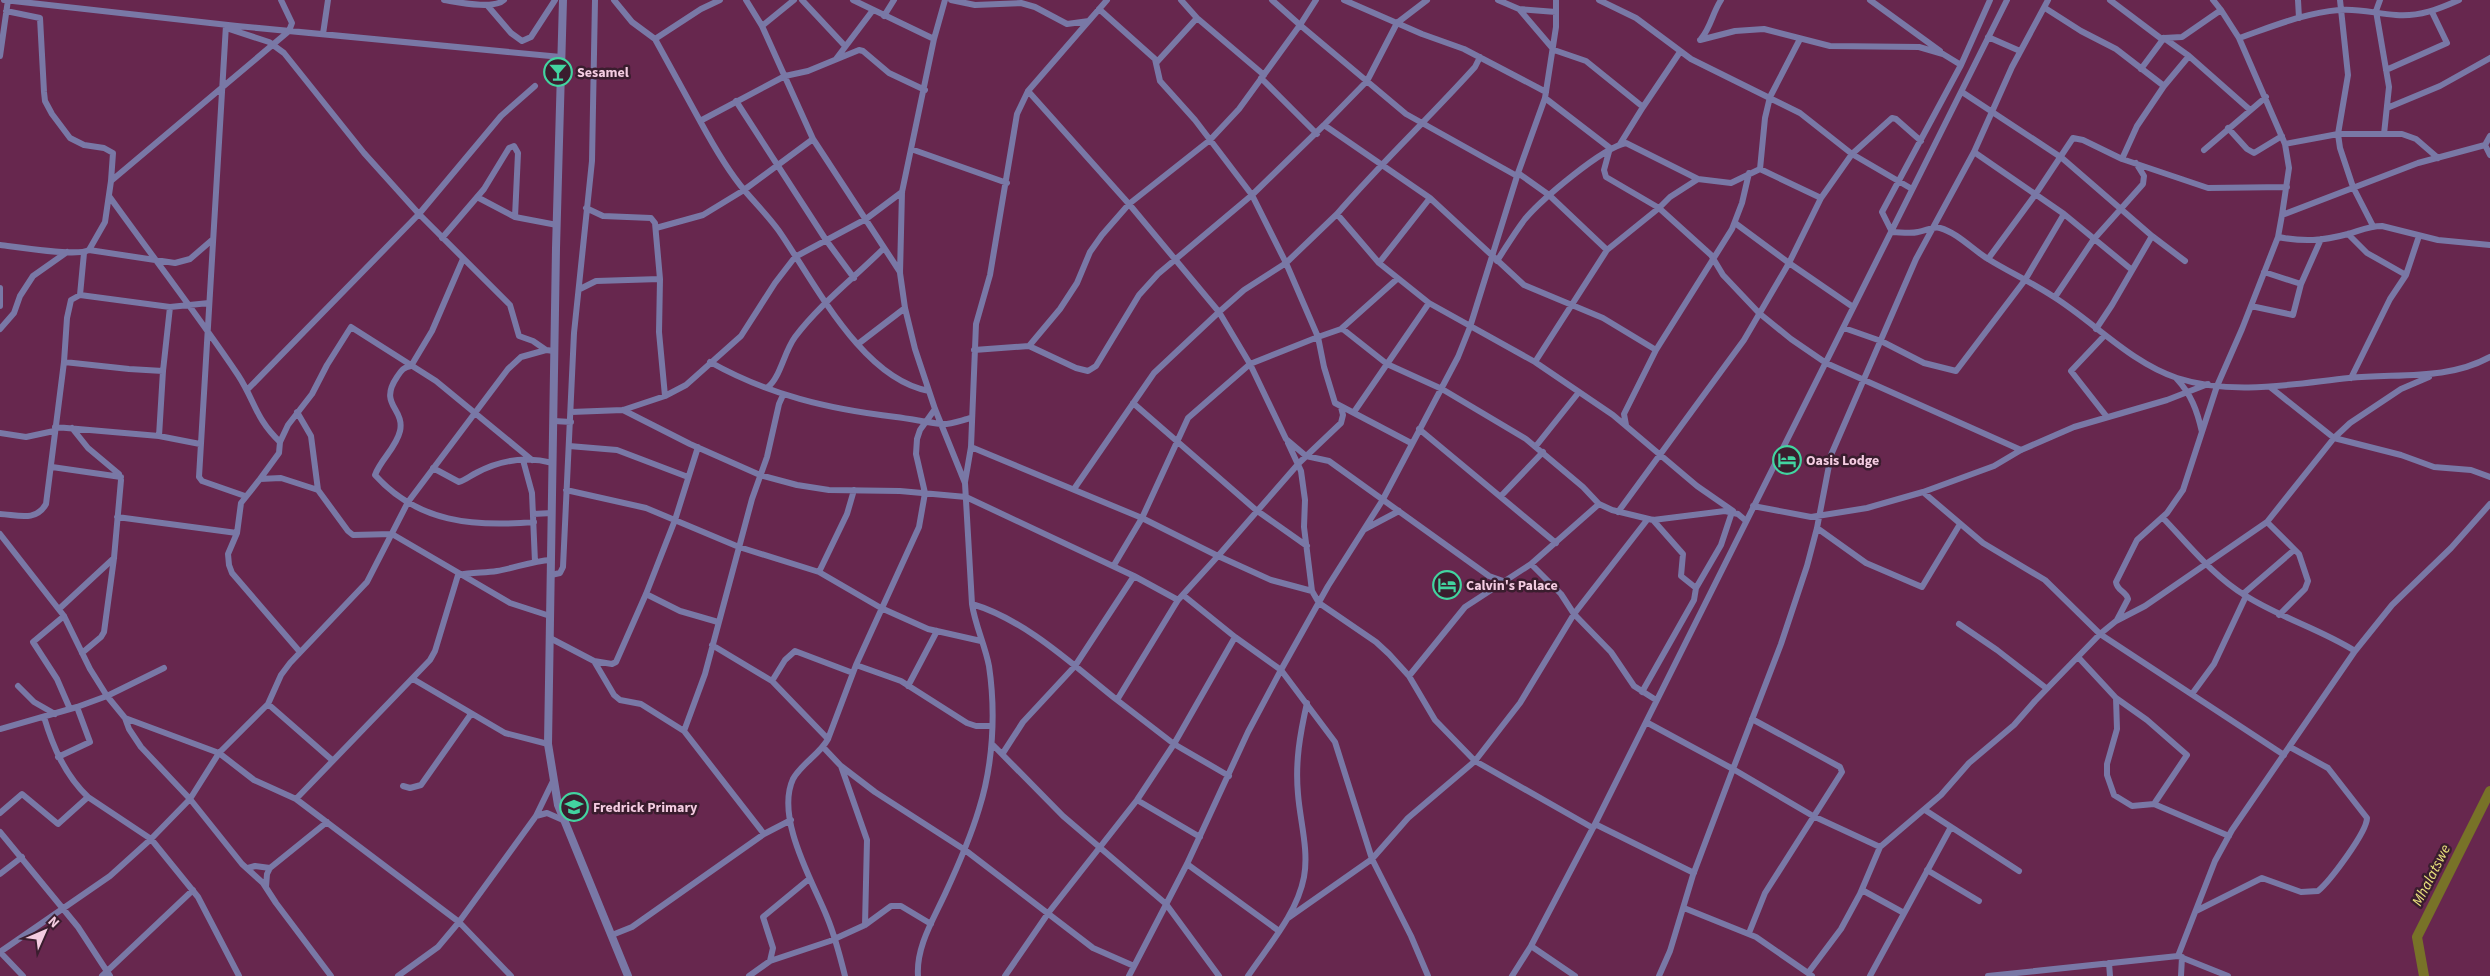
<svg xmlns="http://www.w3.org/2000/svg" width="2490" height="976" font-family="'Source Sans 3',sans-serif">
	<style>
		.lines { fill: none; stroke-linecap: round; stroke-linejoin: round }
		.river { stroke: #787228; stroke-width: 10 }
		.minor { stroke: #7978a6; stroke-width: 6 }
		.tertiary { stroke: #7978a6; stroke-width: 8 }
		.labels { text-anchor: middle; stroke-width: 5; stroke-linejoin: round; paint-order: stroke }
		.poi-label { font-size: 14px; font-weight: bold; fill: #f4cce1; stroke: #3a1d2e; text-anchor: start }
		.water-label { font-size: 15px; font-style: italic; fill: #ebe37d; stroke: #3a1d2e }
	</style>
	<rect width="100%" height="100%" fill="#67274e"/>
	<g class="lines">
		<!-- river -->
		<path class="river" d="M2424,976L2417,937L2490,791"/>
		<!-- minor -->
		<path class="minor" d="M4,0L237,26L561,57
			M444,0C457,2 494,10 504,0
			M614,0L632,22L655,39L701,9L720,0
			M746,0L762,26L813,139
			M802,0L845,46
			M853,0L934,39
			M951,0L975,5L1021,3L1035,7L1067,24L1089,21
			M1181,0L1197,18L1264,75
			M1272,0L1300,25L1316,0
			M1344,0L1422,34L1464,49L1546,92
			M1498,0L1519,9L1554,50L1586,61L1643,107L1620,144
			M1599,0L1636,18L1691,59L1800,113L1852,154L1912,189
			M1870,0L1940,51
			M2110,0L2163,40
			M2298,0L2299,18
			M2340,0L2348,75L2338,134L2340,148L2353,187L2373,226
			M2380,0L2376,11L2389,87L2384,134
			M487,5L511,33L522,41L531,37L555,0
			M2045,8L2081,31L2116,49L2164,86L2137,126L2122,159
			M1099,9L1155,59L1160,81L1195,120L1252,195L1286,263L1337,214L1379,263L1429,303
			M1519,9L1556,12
			M6,11L40,18L44,92L45,101L52,114L70,138L84,145L104,148L113,153L111,181
			M884,16L894,0
			M226,25L199,477L202,481L245,496
			M762,26L794,0
			M226,28L269,42L284,53L364,153L419,214L510,305L519,336L533,341L546,350
			M323,34L328,0
			M1988,37L2020,51
			M2164,38L2189,56L2249,109
			M2239,38C2271,27 2304,13 2339,10C2359,8 2377,14 2396,15C2419,17 2439,9 2459,0
			M655,39L700,121
			M1701,39C1711,27 1712,14 1721,0
			M1700,40L1735,31L1764,29L1830,46L1919,47L1943,54L1961,65L1882,212L1892,232C1900,232 1910,234 1918,232C1926,231 1933,226 1940,228C1958,233 1973,250 1988,259C2009,272 2033,283 2054,297C2095,323 2130,362 2177,378C2233,396 2292,384 2349,378C2397,373 2446,381 2490,357
			M0,56L8,0
			M836,59L873,10
			M1156,63L1197,18
			M1961,65L1990,0
			M2141,69L2164,38L2182,37L2221,10
			M2386,70L2447,43L2432,12
			M1261,78L1317,134
			M2164,86L2189,56
			M925,90L889,73L863,51L859,50L808,71L785,76L700,121C713,145 727,170 745,191C757,205 769,217 779,231C815,283 862,379 929,391
			M1028,91L1129,204L1219,312L1244,290L1286,263L1318,337L1341,329L1344,330L1387,364L1442,389L1526,439L1583,487L1599,504L1612,510L1653,520L1725,511L1738,514L1745,520
			M1962,92L2062,158L2152,236
			M1545,98L1610,148L1604,170L1606,177L1659,208L1711,255L1723,275L1759,313L1791,339L1826,363L2021,450
			M736,101L826,240L854,278
			M1643,107L1680,52
			M2387,108L2440,86L2490,58
			M1324,125L1367,81L1397,23L1427,0
			M2228,128L2247,149L2254,153L2282,136
			M2490,136L2485,145L2490,155
			M2285,144L2338,134H2402L2416,139L2438,158
			M911,149L1007,183
			M2204,150L2266,97
			M1974,152L2064,214L2132,270
			M1760,169L1765,118L1770,97L1800,39
			M1518,173L1549,195L1607,250
			M109,196C152,256 197,314 238,375C255,401 255,418 280,442
			M477,197L515,217L557,225
			M586,208L603,216L651,218L655,223L660,279L659,332L665,396
			M1337,214C1381,163 1430,117 1475,67L1480,57
			M2282,215L2418,163L2485,145
			M1735,223L1789,263L1853,307
			M656,228L703,215L744,190L813,139L900,272
			M2348,234L2367,253L2406,275
			M2278,237C2304,242 2322,241 2348,234C2359,231 2369,226 2382,226L2438,240L2490,245
			M442,238L484,189L509,148L514,146L518,153L515,217
			M0,245C17,247 77,257 89,250L175,263L190,259L212,240
			M89,250L105,222L111,181L289,31L292,23L281,0
			M463,259L432,331L411,366C403,367 401,371 397,377C378,405 405,408 400,431C396,448 381,459 375,475C418,523 474,527 534,522
			M1988,259L2035,195L2073,138L2083,140L2122,159L2208,188L2287,187
			M1497,261C1506,247 1515,232 1525,219C1542,199 1602,148 1626,143L1698,179L1731,183L1760,169L1821,198
			M1379,263L1430,198
			M2264,272L2301,284
			M0,288V306
			M580,289L596,281L660,279
			M80,295L170,307L209,303
			M2055,297L2094,239L2143,184L2144,176L2136,163
			M2251,306L2293,315L2301,284L2321,239
			M1844,328L1881,341L1924,363L1956,371L2025,280L2064,214
			M0,329L14,313L20,296L33,276L67,252
			M1341,329L1397,279
			M2096,329L2112,305L2152,236L2185,261
			M2105,335L2071,371L2107,417
			M858,344L905,308
			M1029,346L1060,309L1077,283L1090,252L1102,235L1129,204L1210,140L1239,109L1300,25L1406,114L1517,176
			M974,350L1029,346L1076,368L1088,371L1096,366L1139,295L1158,274L1252,195L1324,125L1430,198L1524,285L1603,318L1656,350
			M64,362L129,369L163,371L170,307
			M710,362C769,395 828,409 896,417C911,419 926,422 941,424C950,425 962,420 971,418
			M1535,362L1607,250L1659,208L1670,197L1698,179
			M2176,378C2191,394 2197,410 2202,432
			M2351,378L2390,299L2406,275L2419,236
			M768,387C780,378 784,352 795,337C820,304 854,278 883,249
			M2270,387L2334,438L2401,455L2434,467L2471,470L2490,477
			M247,390L419,214L501,116L535,86
			M1133,403L1256,510L1307,546
			M623,410L690,444L760,475L797,485L829,490L900,491L966,497L1134,576L1075,666L1023,722L1003,753
			M297,412L311,436L318,490L348,531L353,535L392,534L510,603L550,616
			M571,412L623,410L665,396L686,385L741,336L775,283L795,257L866,219L902,192
			M1354,412L1429,303L1535,362L1613,415L1697,486L1733,511
			M554,421L571,422
			M1626,425L1624,414L1656,350L1732,229L1742,203L1749,173
			M55,427L159,436L200,444
			M72,428L88,448L119,474L121,480L114,558L104,632L101,637L82,653
			M1419,429L1556,543
			M0,433L26,437L54,431
			M159,436L163,371
			M1288,443L1301,471L1305,500L1304,527L1312,591L1319,603L1376,642L1389,654L1409,676L1435,720L1475,761L1593,828
			M569,446L617,450L688,477
			M1536,446L1579,392
			M971,447L1142,518L1218,556L1299,463L1341,423L1343,415L1341,407
			M523,460L532,493L535,562
			M52,467L121,477
			M433,468L459,482C465,480 470,476 476,473C500,460 526,456 553,463
			M260,479L279,453L280,442L288,425L312,394L327,365L351,327L436,381L532,460
			M965,482L971,447L976,324L990,275L1017,114L1028,91L1107,0
			M1074,489L1154,373L1219,312L1250,364L1286,439L1306,456L1329,461L1489,576L1506,582
			M566,490L646,508L739,547L819,572L881,608L928,629L981,641
			M1923,492L1994,466L2021,450L2074,427L2167,400L2208,384
			M1501,496L1543,452
			M1753,506L1811,517L1867,508L1923,492L1983,543L2045,580L2100,634L2284,755
			M1618,512L1744,340L1789,263L1821,198L1852,154L1892,118L1896,119L1921,141
			M0,514C18,515 36,522 46,504L64,362L67,318L71,300L80,295L84,253
			M533,514L552,513
			M117,517L237,533
			M2163,518C2189,545 2213,576 2246,596C2281,618 2320,629 2355,651
			M1653,520L1683,554L1681,576L1696,588
			M2267,522L2299,554L2308,581L2305,589L2279,615
			M1817,528L1866,563L1922,587L1960,524
			M1365,529L1399,511
			M0,534L64,616L90,669L107,696L125,718L129,729L141,747L190,799L242,864L263,883L276,903L331,976
			M1531,564L1561,594L1574,614L1611,652L1634,686L1656,700
			M1114,565L1142,518L1188,418L1250,364L1318,337L1324,367L1335,403L1411,443
			M819,572L847,514L854,490
			M458,575C472,572 484,573 497,571C515,568 532,561 551,560
			M551,575L560,573L563,567L574,333L592,161L595,0
			M646,594L680,611L718,622
			M2243,594L2294,550
			M1183,595L1235,637
			M1178,600L1218,556L1271,580L1312,591
			M972,604C1026,620 1073,665 1117,700L1178,600L1134,576
			M59,609L114,558
			M64,616L33,642L57,679L70,709
			M2117,620L2128,599C2126,591 2117,591 2116,582L2137,540L2167,513L2183,490L2217,386L2242,329L2278,237L2282,215L2289,168L2285,144L2239,38L2221,10L2213,0
			M1959,624L1997,650L2046,688
			M550,638L594,661L612,664L616,662L646,594L675,520L698,447
			M712,645L772,681L828,739
			M300,652L232,573L229,565L228,554L237,533L241,503L260,479L281,478L318,490
			M2078,657L2116,698L2147,720L2187,755L2154,804
			M594,661L614,695L620,700L641,704L684,731L705,674L752,499L767,457L779,404L783,395
			M856,665L901,681L967,723L976,726H992
			M1409,676L1465,607L1531,564L1599,504
			M413,679L505,733L548,744
			M772,681L785,660L795,651L853,673
			M18,686L34,702L55,714
			M908,686L937,631
			M1642,692L1694,600L1696,588L1721,545L1732,512
			M2192,694L2214,664L2246,596
			M2116,698L2117,729L2107,764V775L2114,795L2132,806L2154,804L2229,836
			M1117,700L1174,744L1229,776
			M268,704L332,760
			M44,717C53,747 65,775 88,797L151,839L198,897L239,976
			M125,718L219,753L254,780L296,799L459,922L511,976
			M1646,722L1733,769L1781,644L1807,566L1817,528L1831,455L1916,259L1974,152L2012,67L2048,0
			M0,729L77,707L107,696L164,668
			M684,731L764,834
			M992,744L1063,816L1166,904L1219,976
			M823,747L841,766L875,792L965,850L1093,948L1134,966
			M58,757L90,742L77,707
			M841,766L867,840L865,925
			M403,786L410,788L421,785L471,714
			M296,799L430,660L435,651L458,575
			M1137,800L1200,837
			M1925,810L2019,871
			M0,813L22,794L58,824L88,797
			M536,816L547,813L563,820
			M1595,824L1694,873
			M0,832L78,927L110,976
			M1187,864L1279,931
			M248,868L255,866L270,868
			M1927,870L1979,901
			M0,874L22,857
			M266,887L267,874L270,868L327,822
			M1862,890L1904,913
			M1684,908L1756,937L1808,973
			M2196,911L2262,878L2301,892L2318,891C2330,881 2367,832 2367,818L2328,768L2290,747
			M1288,918L1372,859L1408,818L1475,761L1520,703L1574,614L1647,520
			M1749,933L1765,893L1842,772L1840,767L1752,719
			M612,935L632,927L764,834L791,820
			M1531,946L1575,976
			M0,952L110,876L151,839L190,799L219,753L268,704L281,675L290,663L367,582L408,502L508,369L521,357L546,350L554,351
			M0,952L23,976
			M2178,956L2215,861L2232,830L2355,651L2392,605L2451,548L2490,504
			M770,961L773,948L763,917L809,879
			M2109,963L2110,976
			M102,976L193,890
			M398,976L438,947L459,922L536,816L553,781
			M749,976L770,961L830,941L865,925L891,906H901L931,924
			M845,976C840,956 835,936 827,917C813,882 775,818 793,779C801,764 820,754 828,739L856,665L919,527L925,493L916,454L917,439L920,430L935,409
			M918,976C916,947 933,920 945,894C958,866 970,839 979,809C993,765 996,713 989,666C985,645 975,625 972,604L965,483L935,409L915,349L905,308L900,273L902,192L934,39L945,0
			M1005,976L1049,912L1137,800L1174,744L1235,637L1281,670L1335,742L1372,859L1411,936L1428,976
			M1129,976L1187,864L1248,732L1281,670L1328,586L1382,501L1458,357L1470,327L1518,173L1545,98L1556,27V0
			M1248,976C1268,946 1297,914 1304,877C1309,850 1300,821 1298,794C1295,762 1300,734 1307,703
			M1512,976L1531,946L1595,824L2007,0
			M1659,976L1670,951L1693,875L1733,769L1813,816L1880,847
			M1812,976L1808,973L1841,929L1860,894L1880,847L1941,795L1969,763L2014,725L2035,701L2100,634L2116,621L2145,606L2267,522L2334,438L2350,423L2401,389L2429,377
			M1870,976L1951,827
			M1988,976L2178,956L2228,976
			M2181,976L2182,957"/>
		<!-- tertiary -->
		<path class="tertiary" d="M563,0L556,248L548,744L558,805L628,976"/>
	</g>
	<!-- icons -->
	<defs>
		<symbol id="bar-ring" viewBox="-11 -11 22 22"><circle r="9.5" fill="#3a1d2e" stroke="#42d4a0" stroke-width="1.5"/><path d="M-6-5H6L.8 .8V4.5H3.5V6h-7V4.5H-.8V.8Z" fill="#42d4a0"/></symbol>
		<symbol id="hotel-ring" viewBox="-11 -11 22 22"><circle r="9.5" fill="#3a1d2e" stroke="#42d4a0" stroke-width="1.5"/><path d="M-6-4.5h1.5V1H6V5H4.5V3h-9V5H-6ZM-4 0a1.8 1.8 0 1 1 3.6 0ZM.5 0V-2.5h3Q6-2.5 6 0Z" fill="#42d4a0"/></symbol>
		<symbol id="school-ring" viewBox="-11 -11 22 22"><circle r="9.5" fill="#3a1d2e" stroke="#42d4a0" stroke-width="1.5"/><path d="M0-5L7-2L0 1L-7-2ZM-4 1L0 2.5L4 1V4Q0 6-4 4Z" fill="#42d4a0"/></symbol>
	</defs>
	<g fill-rule="evenodd">
		<use href="#bar-ring" x="542" y="56" width="32" height="32"/>
		<use href="#hotel-ring" x="1771" y="444" width="32" height="32"/>
		<use href="#hotel-ring" x="1431" y="569" width="32" height="32"/>
		<use href="#school-ring" x="558" y="791" width="32" height="32"/>
	</g>
	<g class="labels">
		<!-- poi labels -->
		<g class="poi-label">
			<text x="577" y="77">Sesamel</text>
			<text x="1806" y="465">Oasis Lodge</text>
			<text x="1466" y="590">Calvin's Palace</text>
			<text x="593" y="812">Fredrick Primary</text>
		</g>
		<!-- water labels -->
		<g class="water-label">
			<text transform="translate(2431 875) rotate(-63)" y="5">Mhalatswe</text>
		</g>
	</g>
	<!-- north arrow -->
	<g transform="translate(45 931) rotate(45)" stroke="#3a1d2e" stroke-width="4" paint-order="stroke">
	<path d="M0-4L9 19L0 12L-9 19Z" fill="#f4cce1"/>
	<text y="-8" font-size="14" font-weight="bold" text-anchor="middle" fill="#f4cce1">N</text>
	</g>
</svg>
